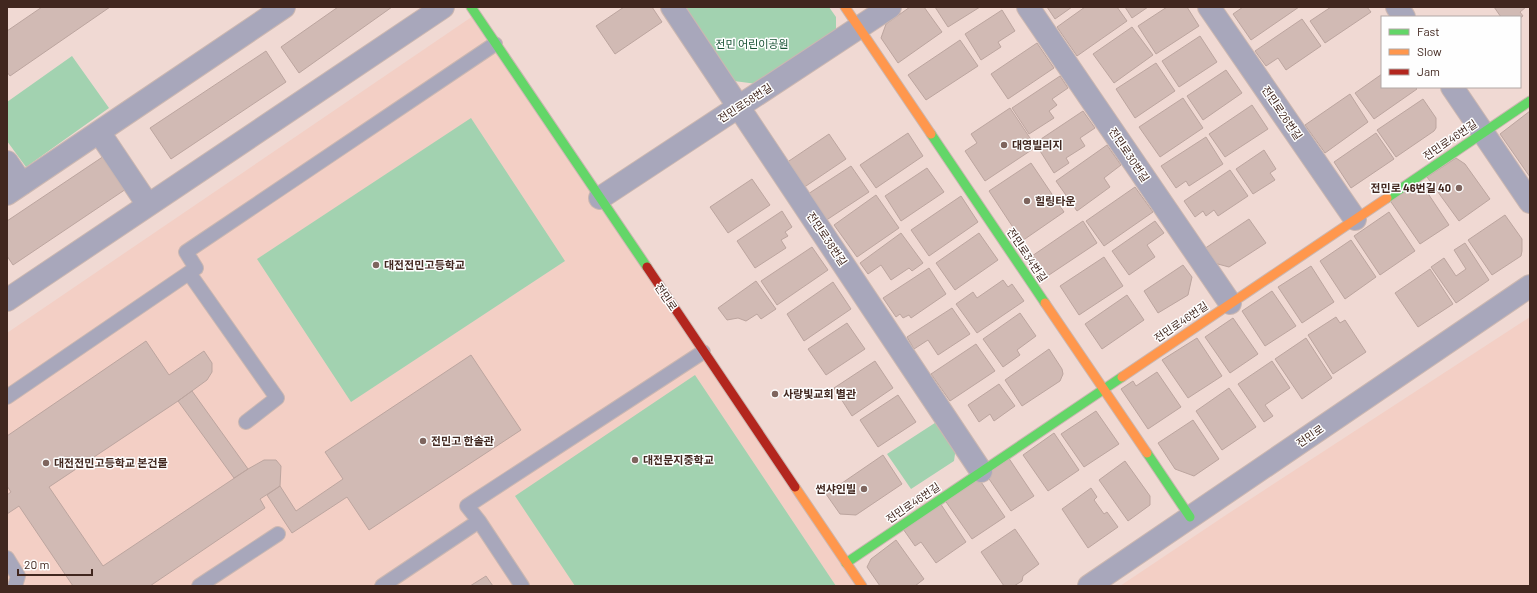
<svg xmlns="http://www.w3.org/2000/svg" width="1537" height="593" font-family="Barlow,'Noto Sans KR',sans-serif">
	<style>
		.built { fill: #f3cfc5 }
		.green { fill: #a2d2b0 }
		.building { fill: #d1bab4; stroke: #bca59f }
		.lines { fill: none; stroke-linecap: round; stroke-linejoin: round }
		.lane-casing { stroke: #cbb7b1; stroke-width: 16 }
		.street-casing { stroke: #cbb7b1; stroke-width: 24 }
		.fast-casing { stroke: #cbb7b1; stroke-width: 11 }
		.slow-casing { stroke: #cbb7b1; stroke-width: 11 }
		.jam-casing { stroke: #cbb7b1; stroke-width: 11 }
		.lane { stroke: #a8a7bb; stroke-width: 14 }
		.street { stroke: #a8a7bb; stroke-width: 22 }
		.fast { stroke: #63d668; stroke-width: 9 }
		.slow { stroke: #ff974d; stroke-width: 9 }
		.jam { stroke: #b3261e; stroke-width: 9 }
		.poi-dot { fill: #7e655e; stroke: #fefefe; stroke-width: 1.5 }
		.labels { text-anchor: middle; stroke-width: 3; stroke-linejoin: round; paint-order: stroke }
		.park-label { font-size: 11px; fill: #175234; stroke: #fefefe }
		.street-label { font-size: 11px; fill: #41271f; stroke: #fefefe }
		.poi-label { font-size: 11px; font-weight: bold; fill: #41271f; stroke: #fefefe; text-anchor: start }
	</style>
	<rect width="100%" height="100%" fill="#f0d9d3"/>
	<!-- built -->
	<path class="built" d="M476,14L857,586H7V333Z
		M1530,317V586H1120L1226,515Z"/>
	<!-- green -->
	<path class="green" d="M684,7H829L836,17V32L757,84L734,81Z
		M72,56L109,108L26,167L7,141V102Z
		M471,118L565,261L351,402L257,259Z
		M695,375L836,586H575L515,496Z
		M941,419L956,447L954,461L911,489L887,454Z"/>
	<!-- building -->
	<path class="building" d="M42,7H110L10,76L7,72V31Z
		M338,7H392L299,73L281,47Z
		M624,7H652L662,22L615,54L596,26Z
		M910,7H924L942,32L898,63L881,38L886,24Z
		M935,7H980L948,27Z
		M1047,7H1072L1055,19Z
		M1085,7H1117L1127,21L1077,56L1057,27Z
		M1125,7H1148L1132,18Z
		M1167,7H1187L1199,26L1156,54L1138,26Z
		M1243,7H1299L1251,40L1233,14Z
		M1331,7H1367L1371,12L1325,43L1310,21Z
		M1494,7H1526L1520,12L1523,16L1520,18L1501,17Z
		M1002,10L1015,31L998,42L1001,47L981,60L965,34Z
		M1302,19L1321,46L1286,70L1278,58L1266,66L1255,51Z
		M1132,27L1153,55L1114,83L1093,54Z
		M1200,36L1217,62L1179,87L1162,61Z
		M960,40L978,66L926,100L908,75Z
		M1037,43L1054,68L1008,99L991,74Z
		M266,51L286,82L171,159L150,128Z
		M1156,63L1175,91L1135,118L1116,89Z
		M1226,70L1242,93L1203,120L1187,96Z
		M1382,74V87H1415L1417,89L1374,119L1355,93Z
		M1060,76L1068,88L1052,99L1057,105L1049,111L1054,118L1029,134L1012,108Z
		M1350,94L1368,122L1325,153L1305,125Z
		M1183,98L1203,128L1160,157L1139,127Z
		M1423,99L1436,118V128L1434,131L1396,157L1377,130Z
		M1252,105L1268,129L1225,157L1209,134Z
		M1010,108L1036,147L985,181L965,151L977,143L971,134Z
		M1083,111L1095,128L1080,138L1085,146L1066,158L1069,163L1054,173L1035,143Z
		M1530,111V177L1500,134Z
		M908,133L923,156L876,188L860,165Z
		M1376,133L1394,159L1351,188L1334,162Z
		M829,134L846,159L803,188L786,163Z
		M1206,137L1223,164L1189,186L1186,181L1176,188L1161,166Z
		M1107,145L1121,165L1104,178L1110,187L1077,211L1056,181Z
		M1264,150L1276,169L1270,173L1275,180L1253,194L1236,169Z
		M107,154L129,187L13,265L7,256V221Z
		M1456,158L1465,164L1490,199L1459,221L1427,177Z
		M1031,163L1064,212L1022,241L989,191Z
		M851,166L869,192L825,221L808,194Z
		M927,168L944,192L901,221L885,196Z
		M1230,170L1248,196L1218,216L1214,210L1206,216L1203,211L1195,217L1184,201Z
		M752,179L770,205L728,233L710,207Z
		M1419,180L1449,225L1420,244L1389,199Z
		M1135,187L1153,212L1104,246L1086,221Z
		M876,195L899,228L857,257L834,225Z
		M961,196L978,222L929,256L911,230Z
		M782,211L792,227L785,232L788,236L781,240L786,248L755,268L737,241Z
		M1389,212L1415,251L1380,275L1354,236Z
		M1505,215L1522,239V251L1521,256L1492,275L1468,240Z
		M1249,219L1266,243L1229,267L1214,263L1204,249Z
		M1083,221L1097,243L1046,277L1032,256Z
		M1155,221L1164,233L1147,245L1155,257L1129,275L1112,251Z
		M901,233L923,263L912,271L909,268L891,280L881,265L868,274L860,263Z
		M979,233L998,260L955,290L936,263Z
		M1351,240L1376,277L1345,299L1320,261Z
		M1465,243L1489,280L1456,303L1431,267L1444,258L1456,276L1466,269L1454,250Z
		M812,247L828,270L777,305L761,281Z
		M1104,257L1123,286L1079,315L1060,286Z
		M1183,265L1192,277L1188,295L1158,313L1144,291Z
		M1311,266L1334,302L1302,323L1278,287Z
		M929,268L946,294L911,318L909,315L903,318L900,314L896,317L883,298Z
		M1430,269L1453,304L1418,327L1395,293Z
		M1003,280L1008,287L1012,284L1024,301L977,333L956,304L973,292L977,298Z
		M756,281L776,309L761,319L757,314L746,321L738,318L727,320L718,308Z
		M833,282L851,309L804,341L787,314Z
		M1272,291L1296,326L1265,346L1242,311Z
		M1127,295L1144,320L1102,349L1085,324Z
		M952,308L970,334L938,355L928,340L914,349L907,337Z
		M1020,313L1036,336L1017,350L1020,355L1003,367L983,339Z
		M1336,317L1340,323L1345,320L1366,352L1333,374L1308,335Z
		M1233,318L1258,354L1230,373L1205,337Z
		M847,323L865,349L826,375L808,349Z
		M1197,338L1222,376L1188,398L1162,360Z
		M1306,338L1332,378L1302,399L1275,359Z
		M146,341L169,375L204,351L212,363V372L207,380L178,401L49,487L103,566L248,469L264,460H276L281,466L280,486L260,499L265,508L150,586H73L19,506L7,514V495L11,492L7,486V436Z
		M976,344L995,371L950,401L931,374Z
		M1049,349L1062,369L1063,374L1060,381L1022,406L1005,380Z
		M471,355L521,430L369,530L347,497L292,533L267,495L280,486L296,511L343,479L325,452Z
		M875,361L893,388L852,416L834,388Z
		M1272,361L1290,388L1265,405L1273,416L1264,422L1238,384Z
		M1157,372L1181,407L1148,429L1121,389L1133,381L1136,386Z
		M999,384L1015,406L994,421L990,414L979,422L968,405Z
		M1229,388L1256,427L1222,450L1196,411Z
		M192,391L248,469L234,478L178,401Z
		M898,395L916,422L878,447L860,420Z
		M1096,411L1119,444L1084,467L1061,434Z
		M1193,420L1219,459L1194,476L1175,469L1158,443Z
		M1054,433L1079,470L1048,491L1023,455Z
		M883,455L902,484L856,515L840,514L826,494Z
		M1008,457L1034,496L1011,511L985,473Z
		M1125,461L1150,496V505L1128,521L1099,480Z
		M977,476L1005,517L972,539L944,499Z
		M1091,488L1097,497L1094,500L1104,514L1107,512L1118,527L1088,548L1062,509Z
		M940,503L966,542L936,563L921,542L915,546L901,526Z
		M1015,529L1039,564L1023,576L1022,581L1014,586H1004L981,552Z
		M896,540L924,579L915,586H880L867,567L871,559Z
		M486,576L493,586H470Z"/>
	<g class="lines">
		<defs>
			<path id="lane" d="M189,273L277,398L246,422
				M7,397L196,268L186,252L495,44
				M479,521L522,586
				M7,558L18,576L15,586
				M199,586L278,534
				M382,586L479,521L467,506L703,352"/>
			<path id="street" d="M672,7L981,471
				M1028,7L1230,303
				M1209,7L1355,219
				M1397,7L1404,17
				M1452,87L1530,202
				M99,132L148,205
				M7,162L22,184
				M7,194L284,7
				M600,198L890,7
				M7,300L443,7
				M1089,586L1530,286"/>
			<path id="fast" d="M471,7L647,267
				M931,134L1045,303
				M1387,198L1530,101
				M1147,453L1190,517
				M846,563L1122,377"/>
			<path id="slow" d="M845,7L931,134
				M1045,303L1147,453
				M1122,377L1387,198
				M795,487L862,586"/>
			<path id="jam" d="M647,267L795,487"/>
		</defs>
		<!-- lane casing -->
		<use href="#lane" class="lane-casing"/>
		<!-- street casing -->
		<use href="#street" class="street-casing"/>
		<!-- fast casing -->
		<use href="#fast" class="fast-casing"/>
		<!-- slow casing -->
		<use href="#slow" class="slow-casing"/>
		<!-- jam casing -->
		<use href="#jam" class="jam-casing"/>
		<!-- lane -->
		<use href="#lane" class="lane"/>
		<!-- street -->
		<use href="#street" class="street"/>
		<!-- fast -->
		<use href="#fast" class="fast"/>
		<!-- slow -->
		<use href="#slow" class="slow"/>
		<!-- jam -->
		<use href="#jam" class="jam"/>
	</g>
	<!-- markers -->
	<g class="poi-dot">
		<circle cx="1004" cy="145" r="4"/>
		<circle cx="1459" cy="188" r="4"/>
		<circle cx="1027" cy="201" r="4"/>
		<circle cx="376" cy="265" r="4"/>
		<circle cx="775" cy="394" r="4"/>
		<circle cx="423" cy="441" r="4"/>
		<circle cx="635" cy="460" r="4"/>
		<circle cx="46" cy="463" r="4"/>
		<circle cx="864" cy="489" r="4"/>
	</g>
	<g class="labels">
		<!-- park labels -->
		<g class="park-label">
			<text x="752" y="48">전민 어린이공원</text>
		</g>
		<!-- street labels -->
		<g class="street-label">
			<text transform="translate(745 103) rotate(-33)" y="4">전민로58번길</text>
			<text transform="translate(1282 113) rotate(56)" y="4">전민로26번길</text>
			<text transform="translate(1450 140) rotate(-34)" y="4">전민로46번길</text>
			<text transform="translate(1129 155) rotate(56)" y="4">전민로30번길</text>
			<text transform="translate(827 239) rotate(56)" y="4">전민로38번길</text>
			<text transform="translate(1027 255) rotate(56)" y="4">전민로34번길</text>
			<text transform="translate(666 297) rotate(56)" y="4">전민로</text>
			<text transform="translate(1181 322) rotate(-34)" y="4">전민로46번길</text>
			<text transform="translate(1310 436) rotate(-34)" y="4">전민로</text>
			<text transform="translate(913 503) rotate(-34)" y="4">전민로46번길</text>
		</g>
		<!-- poi labels -->
		<g class="poi-label">
			<text x="1012" y="149">대영빌리지</text>
			<text x="1451" y="192" text-anchor="end">전민로 46번길 40</text>
			<text x="1035" y="205">힐링타운</text>
			<text x="384" y="269">대전전민고등학교</text>
			<text x="783" y="398">사랑빛교회 별관</text>
			<text x="431" y="445">전민고 한솔관</text>
			<text x="643" y="464">대전문지중학교</text>
			<text x="54" y="467">대전전민고등학교 본건물</text>
			<text x="856" y="493" text-anchor="end">썬샤인빌</text>
		</g>
	</g>
	<!-- border -->
	<rect width="1537" height="593" fill="none" stroke="#41271f" stroke-width="16"/>
	<!-- legend -->
	<rect x="1381" y="16" width="140" height="72" fill="#fefefe" stroke="#b2a8a5"/>
	<rect x="1389" y="29" width="20" height="6" fill="#63d668" stroke="#b2a8a5"/>
	<text x="1417" y="36" font-size="12" fill="#41271f">Fast</text>
	<rect x="1389" y="49" width="20" height="6" fill="#ff974d" stroke="#b2a8a5"/>
	<text x="1417" y="56" font-size="12" fill="#41271f">Slow</text>
	<rect x="1389" y="69" width="20" height="6" fill="#b3261e" stroke="#b2a8a5"/>
	<text x="1417" y="76" font-size="12" fill="#41271f">Jam</text>
	<!-- scale -->
	<path d="M18 569v6h74v-6" fill="none" stroke="#41271f" stroke-width="2"/>
	<text x="24" y="569" font-size="12" fill="#41271f" stroke="#fefefe" stroke-width="3" paint-order="stroke">20 m</text>
</svg>
